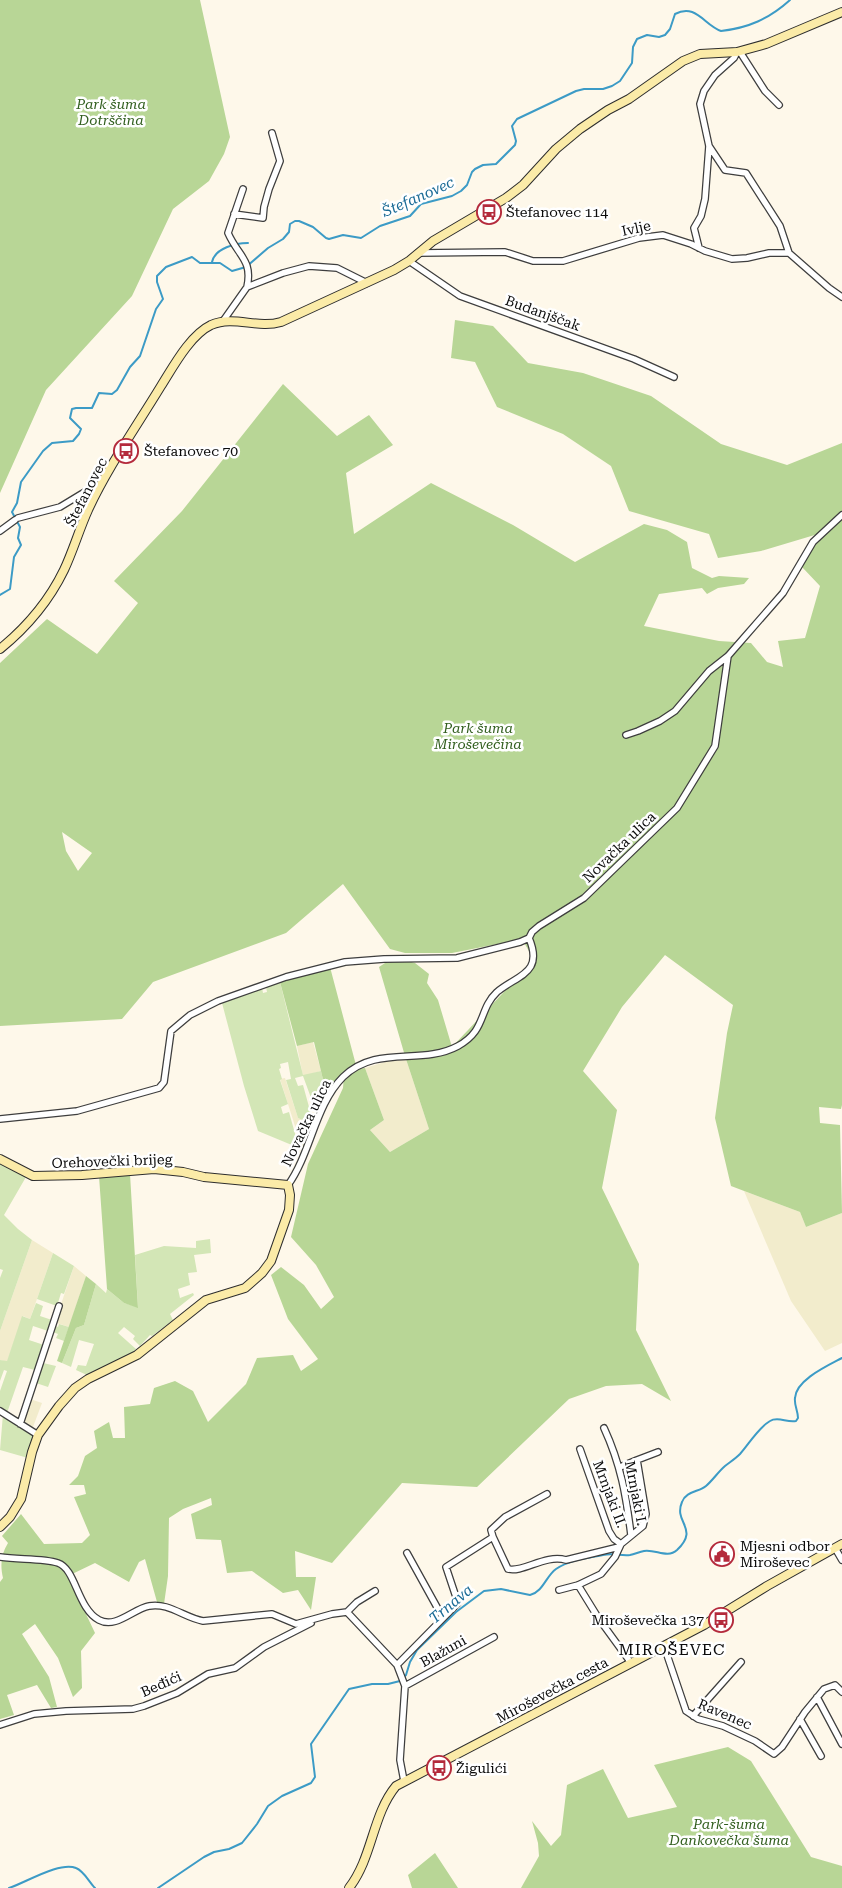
<svg xmlns="http://www.w3.org/2000/svg" width="842" height="1888" font-family="'Roboto Serif',serif">
	<style>
		.farmland { fill: #f2eccc }
		.green { fill: #d3e6b6 }
		.forest { fill: #b8d696; fill-rule: evenodd }
		.lines { fill: none; stroke-linecap: round; stroke-linejoin: round }
		.stream { stroke: #3c9bc6; stroke-width: 2 }
		.street-casing { stroke: #3e3e3e; stroke-width: 8 }
		.secondary-casing { stroke: #2d2d2d; stroke-width: 10 }
		.street { stroke: #fff; stroke-width: 5.5 }
		.secondary { stroke: #fbeba8; stroke-width: 8 }
		.labels { text-anchor: middle; stroke-width: 5; stroke-linejoin: round; paint-order: stroke }
		.park-label { font-size: 14px; font-style: italic; fill: #325f1f; stroke: #fff }
		.poi-label { font-size: 14px; fill: #0b0b0b; stroke: #fff; text-anchor: start }
		.street-label { font-size: 14px; fill: #0b0b0b; stroke: #fff }
		.water-label { font-size: 15px; font-style: italic; fill: #1b6b96; stroke: #fff }
		.quarter-label { font-size: 16px; letter-spacing: 1px; fill: #0b0b0b; stroke: #fff }
	</style>
	<rect width="100%" height="100%" fill="#fef8ea"/>
	<!-- farmland -->
	<path class="farmland" d="M313,1042L321,1071L303,1076L297,1046Z
		M405,1056L429,1129L390,1152L370,1130L384,1120L365,1068Z
		M285,1078L298,1118L314,1125L305,1148H302L280,1079Z
		M744,1191L800,1212L806,1227L842,1213V1343L825,1351L791,1301Z
		M32,1240L53,1253L30,1319L23,1316L7,1362L0,1360V1331Z
		M74,1266L86,1276L69,1327L57,1323L56,1319Z
		M30,1399L42,1403L33,1427L23,1421Z"/>
	<!-- green -->
	<path class="green" d="M280,982L303,1075L321,1071L327,1096L318,1117L303,1076L295,1078L298,1086L303,1085L314,1125L298,1118L286,1080L291,1079L288,1062L280,1064L281,1068L279,1069L282,1079L280,1080L288,1104L281,1107L283,1114L289,1112L299,1148L258,1131L244,1086L222,1003L262,988L263,993L267,992L266,987Z
		M0,1162L26,1177L4,1215L18,1229L32,1240L0,1331V1278L3,1270L0,1269Z
		M210,1239L211,1253L194,1255L197,1272L188,1273L190,1285L178,1289L180,1298L193,1293L194,1295L170,1314L173,1320L152,1336L150,1335L140,1346L133,1339L135,1336L124,1327L118,1333L136,1349L134,1351L136,1353L89,1376L76,1370L78,1365L86,1366L94,1344L79,1340L71,1367L62,1363L76,1328L84,1325L96,1284L106,1293L107,1289L124,1303L138,1307L135,1255L164,1246L196,1248V1241Z
		M53,1253L74,1266L64,1294L61,1293L57,1306L37,1299Z
		M36,1303L43,1306L40,1316L52,1320L48,1331L33,1326L29,1340L44,1345L35,1370L23,1367L7,1413L0,1409V1391L7,1371L4,1370L0,1381V1360L7,1361L22,1316L30,1319Z
		M59,1324L69,1327L64,1341L56,1338L58,1334L53,1332L55,1326L58,1327Z
		M43,1363L56,1366L48,1387L36,1383Z
		M3,1414L34,1435L28,1458L0,1450Z"/>
	<!-- forest -->
	<path class="forest" d="M0,0H200L230,137L224,154L209,181L173,209L132,296L46,390L0,493Z
		M455,320L493,326L528,363L583,373L651,396L721,444L787,465L842,443V1105L841,1109L819,1107L820,1123L840,1125L842,1213L806,1227L800,1212L731,1186L715,1118L727,1033L733,1005L665,955L622,1007L583,1071L617,1110L602,1188L639,1264L636,1330L671,1401L642,1384L606,1386L569,1399L477,1487L402,1483L332,1563L295,1551L296,1577H316L311,1610L298,1590L283,1593L252,1571L227,1573L221,1540L196,1539L191,1514L212,1505L211,1498L183,1509L169,1518L168,1576L164,1604L157,1602L145,1559L139,1562L129,1582L95,1563L68,1576L95,1633L81,1651L82,1688L73,1697L58,1658L35,1624L22,1634L49,1677L57,1707L51,1708L37,1685L7,1695L14,1715L0,1719V1582L3,1578C0,1565 1,1554 8,1543L2,1536L21,1514L44,1544L82,1543L90,1535L74,1497L86,1494L84,1485H69L78,1476L85,1456L97,1448L94,1431L109,1422L113,1438H125L124,1407L150,1404L154,1388L175,1381L193,1391L208,1422L246,1384L257,1358L293,1355L301,1371L318,1359L288,1319L271,1275L281,1267L304,1285L321,1309L334,1297L316,1265L291,1237L308,1164L343,1088L344,1075L327,1096L314,1042L297,1046L280,982L330,967L357,1069L365,1068L384,1120L370,1130L390,1152L429,1129L405,1056L379,967L394,957L415,963L429,974L427,983L438,1000L452,1047L534,960L522,939L452,953H405L390,949L343,884L286,933L153,982L122,1019L0,1026V663L47,619L97,654L138,603L114,581L182,511L283,384L337,436L369,415L393,445L346,473L354,534L431,483L513,525L575,562L644,524L667,530L687,542L692,568L712,578L719,576L749,578L744,584L718,588L707,594L702,588L659,594L644,626L719,641L751,643L767,662L783,667L778,641L805,638L820,586L802,567L818,534L761,551L718,558L709,534L629,511L611,466L563,434L497,407L475,362L451,358ZM62,832L92,853L78,871L66,851Z
		M130,1174L138,1308L124,1303L107,1289L99,1176Z
		M86,1276L96,1284L84,1325L76,1328L62,1363L57,1361Z
		M728,1747L751,1761L811,1857L842,1866V1888H521L539,1856L538,1843L532,1821L551,1846L561,1835L567,1785L603,1769L628,1818L677,1807L654,1765Z
		M435,1853L458,1888H412L408,1875Z"/>
	<g class="lines">
		<!-- stream -->
		<path class="stream" d="M212,262C215,248 236,243 248,243
			M0,595L10,589L14,557L21,545L18,538L20,527L12,512L17,503L21,482L43,451L52,443L73,441L79,434L81,429L70,418L72,409L76,408H92L99,393L112,394L117,390L130,367L140,356L156,309L163,299L157,282V276L166,267L192,257L200,263H220L232,271L246,267L268,248L283,239L289,232L290,224L295,221H299L313,227L326,238L329,239L343,235L361,238L380,226L410,216L421,204L452,196L461,191L467,185L472,172L475,169L483,165L496,164L515,145L516,141L512,126L517,119L576,91L584,89H603L612,86L620,81L632,63L633,47L637,39L647,35L659,37L665,35L670,29L675,14C696,3 704,25 721,31C748,28 769,19 790,0
			M9,1888C25,1883 60,1861 76,1868C84,1871 89,1882 95,1888
			M158,1888L204,1857L214,1852L229,1849L242,1843L257,1824L268,1806L282,1796L311,1783L315,1777L311,1744L349,1689L372,1684H388L400,1681L406,1675L410,1662L417,1650L456,1612L484,1591L501,1589L530,1595C543,1592 546,1576 556,1569C569,1560 588,1558 603,1555C613,1553 621,1556 630,1555C635,1554 639,1552 644,1551C656,1549 667,1559 677,1550C700,1528 673,1523 682,1502C686,1491 699,1492 706,1486C713,1480 718,1472 725,1466C730,1462 735,1459 740,1454C749,1444 758,1428 770,1421C778,1416 787,1423 796,1421L798,1418C798,1411 794,1405 795,1398C796,1380 827,1366 842,1358"/>
		<defs>
			<path id="street" d="M740,52L765,91L779,105
				M709,146L725,170L746,173L780,226L789,253
				M243,189L228,233C238,256 253,260 247,287
				M234,214L263,218L264,207L269,189L280,161L272,133
				M699,248L694,228L701,216L705,199L709,146L700,104L704,91L715,75L734,58L737,52
				M418,253L505,252L533,261H563L639,238L663,235L691,244L705,251L732,259L747,258L769,253H789L829,288L842,297
				M409,261L460,296L634,359L674,377
				M223,321L247,287L283,273L309,266L337,268L367,283
				M18,518L60,507L93,487L99,489
				M0,531L15,520
				M626,735L638,731L660,721L675,711L709,671L728,656L783,593L813,542L842,515
				M0,1119L77,1111L159,1088L164,1082L171,1031L190,1015L218,1001L286,977L345,962L384,959L457,958L520,942L529,938
				M288,1185C311,1153 315,1105 343,1077C377,1044 421,1066 458,1046C487,1030 478,1010 497,992C517,975 544,974 529,938L532,932L539,926L584,898L677,808L715,746L728,656
				M0,1411L38,1435
				M20,1424L59,1306
				M604,1428C621,1465 626,1495 631,1535
				M580,1449L609,1531L614,1539L621,1544
				M620,1467L637,1460
				M493,1537L508,1569C523,1573 545,1554 566,1560L619,1547
				M835,1548L842,1560
				M407,1553L443,1618
				M0,1557C17,1560 43,1558 58,1563C76,1569 77,1608 99,1620C116,1629 133,1609 149,1606C168,1602 185,1618 203,1621L272,1614L296,1624L332,1614L347,1612
				M578,1585L599,1619L631,1663
				M559,1590L578,1585L601,1574L615,1557L621,1544L643,1526L646,1514L637,1460L658,1452
				M347,1612L397,1665L405,1686L400,1760L404,1781
				M347,1612L357,1602L375,1591
				M664,1646L686,1711L698,1719L723,1726L755,1741L774,1754L782,1747L805,1712L824,1689L835,1685L842,1692
				M397,1665L458,1603L446,1567L493,1537L491,1530L505,1517L547,1494
				M405,1686L494,1637
				M817,1697L842,1744
				M693,1716L741,1662
				M800,1719L821,1756
				M0,1725L34,1714L66,1711L133,1709L144,1706L177,1693L208,1674L235,1668L264,1647L311,1623"/>
			<path id="secondary" d="M0,649C27,627 49,601 64,570C73,551 79,530 88,510C108,467 136,427 161,386C173,367 190,335 211,325C234,315 257,329 281,322L394,270L409,261L433,241L506,198L523,185L556,149L580,129L608,110L629,99L683,61L700,54L737,52L766,44L842,12
				M0,1159L33,1176L82,1175L154,1169L183,1172L204,1177L288,1185L290,1195L289,1210L271,1261L262,1273L245,1288L206,1300L137,1355L88,1379L75,1388L59,1406L38,1435L32,1452L21,1499L10,1517L0,1527
				M349,1888C373,1857 372,1815 396,1786L704,1625L767,1586L842,1544"/>
		</defs>
		<!-- street casing -->
		<use href="#street" class="street-casing"/>
		<!-- secondary casing -->
		<use href="#secondary" class="secondary-casing"/>
		<!-- street -->
		<use href="#street" class="street"/>
		<!-- secondary -->
		<use href="#secondary" class="secondary"/>
	</g>
	<!-- icons -->
	<defs>
		<symbol id="bus-ring" viewBox="-11 -11 22 22"><circle r="9.5" fill="#fff" stroke="#b42a3c" stroke-width="1.5"/><path d="M-5-6H5V4H4V6H2V4H-2V6H-4V4H-5ZM-3.5-4V0h7V-4ZM-3.5 1.2v1.5H-2V1.2ZM2 1.2v1.5H3.5V1.2Z" fill="#b42a3c"/></symbol>
		<symbol id="civic-ring" viewBox="-11 -11 22 22"><circle r="9.5" fill="#fff" stroke="#b42a3c" stroke-width="1.5"/><path d="M-.6-6.5H3V-4.5H.6V-3L4-1V1h2V6H-6V1h2V-1L-.6-3ZM-1.2 2.5V6h2.4V2.5Z" fill="#b42a3c"/></symbol>
	</defs>
	<g fill-rule="evenodd">
		<use href="#bus-ring" x="475" y="198" width="28" height="28"/>
		<use href="#bus-ring" x="112" y="437" width="28" height="28"/>
		<use href="#civic-ring" x="708" y="1540" width="28" height="28"/>
		<use href="#bus-ring" x="707" y="1606" width="28" height="28"/>
		<use href="#bus-ring" x="425" y="1754" width="28" height="28"/>
	</g>
	<g class="labels">
		<!-- park labels -->
		<g class="park-label">
			<text x="111" y="109">Park šuma<tspan x="111" dy="16">Dotrščina</tspan></text>
			<text x="478" y="733">Park šuma<tspan x="478" dy="16">Miroševečina</tspan></text>
			<text x="729" y="1829">Park-šuma<tspan x="729" dy="16">Dankovečka šuma</tspan></text>
		</g>
		<!-- poi labels -->
		<g class="poi-label">
			<text x="506" y="217">Štefanovec 114</text>
			<text x="144" y="456">Štefanovec 70</text>
			<text x="740" y="1551">Mjesni odbor<tspan x="740" dy="16">Miroševec</tspan></text>
			<text x="704" y="1625" text-anchor="end">Miroševečka 137</text>
			<text x="456" y="1773">Žigulići</text>
		</g>
		<!-- street labels -->
		<g class="street-label">
			<text transform="translate(636 228) rotate(-12)" y="5">Ivlje</text>
			<text transform="translate(543 313) rotate(20)" y="5">Budanjščak</text>
			<text transform="translate(86 492) rotate(-63)" y="5">Štefanovec</text>
			<text transform="translate(619 847) rotate(-44)" y="5">Novačka ulica</text>
			<text transform="translate(306 1123) rotate(-64)" y="5">Novačka ulica</text>
			<text transform="translate(112 1161) rotate(-2)" y="5">Orehovečki brijeg</text>
			<text transform="translate(636 1493) rotate(79)" y="5">Mrnjaki I.</text>
			<text transform="translate(610 1494) rotate(69)" y="5">Mrnjaki II.</text>
			<text transform="translate(443 1651) rotate(-29)" y="5">Blažuni</text>
			<text transform="translate(161 1684) rotate(-24)" y="5">Beđići</text>
			<text transform="translate(552 1690) rotate(-28)" y="5">Miroševečka cesta</text>
			<text transform="translate(725 1714) rotate(23)" y="5">Ravenec</text>
		</g>
		<!-- water labels -->
		<g class="water-label">
			<text transform="translate(418 197) rotate(-24)" y="5">Štefanovec</text>
			<text transform="translate(451 1604) rotate(-40)" y="5">Trnava</text>
		</g>
		<!-- quarter labels -->
		<g class="quarter-label">
			<text x="672" y="1655">MIROŠEVEC</text>
		</g>
	</g>
</svg>
